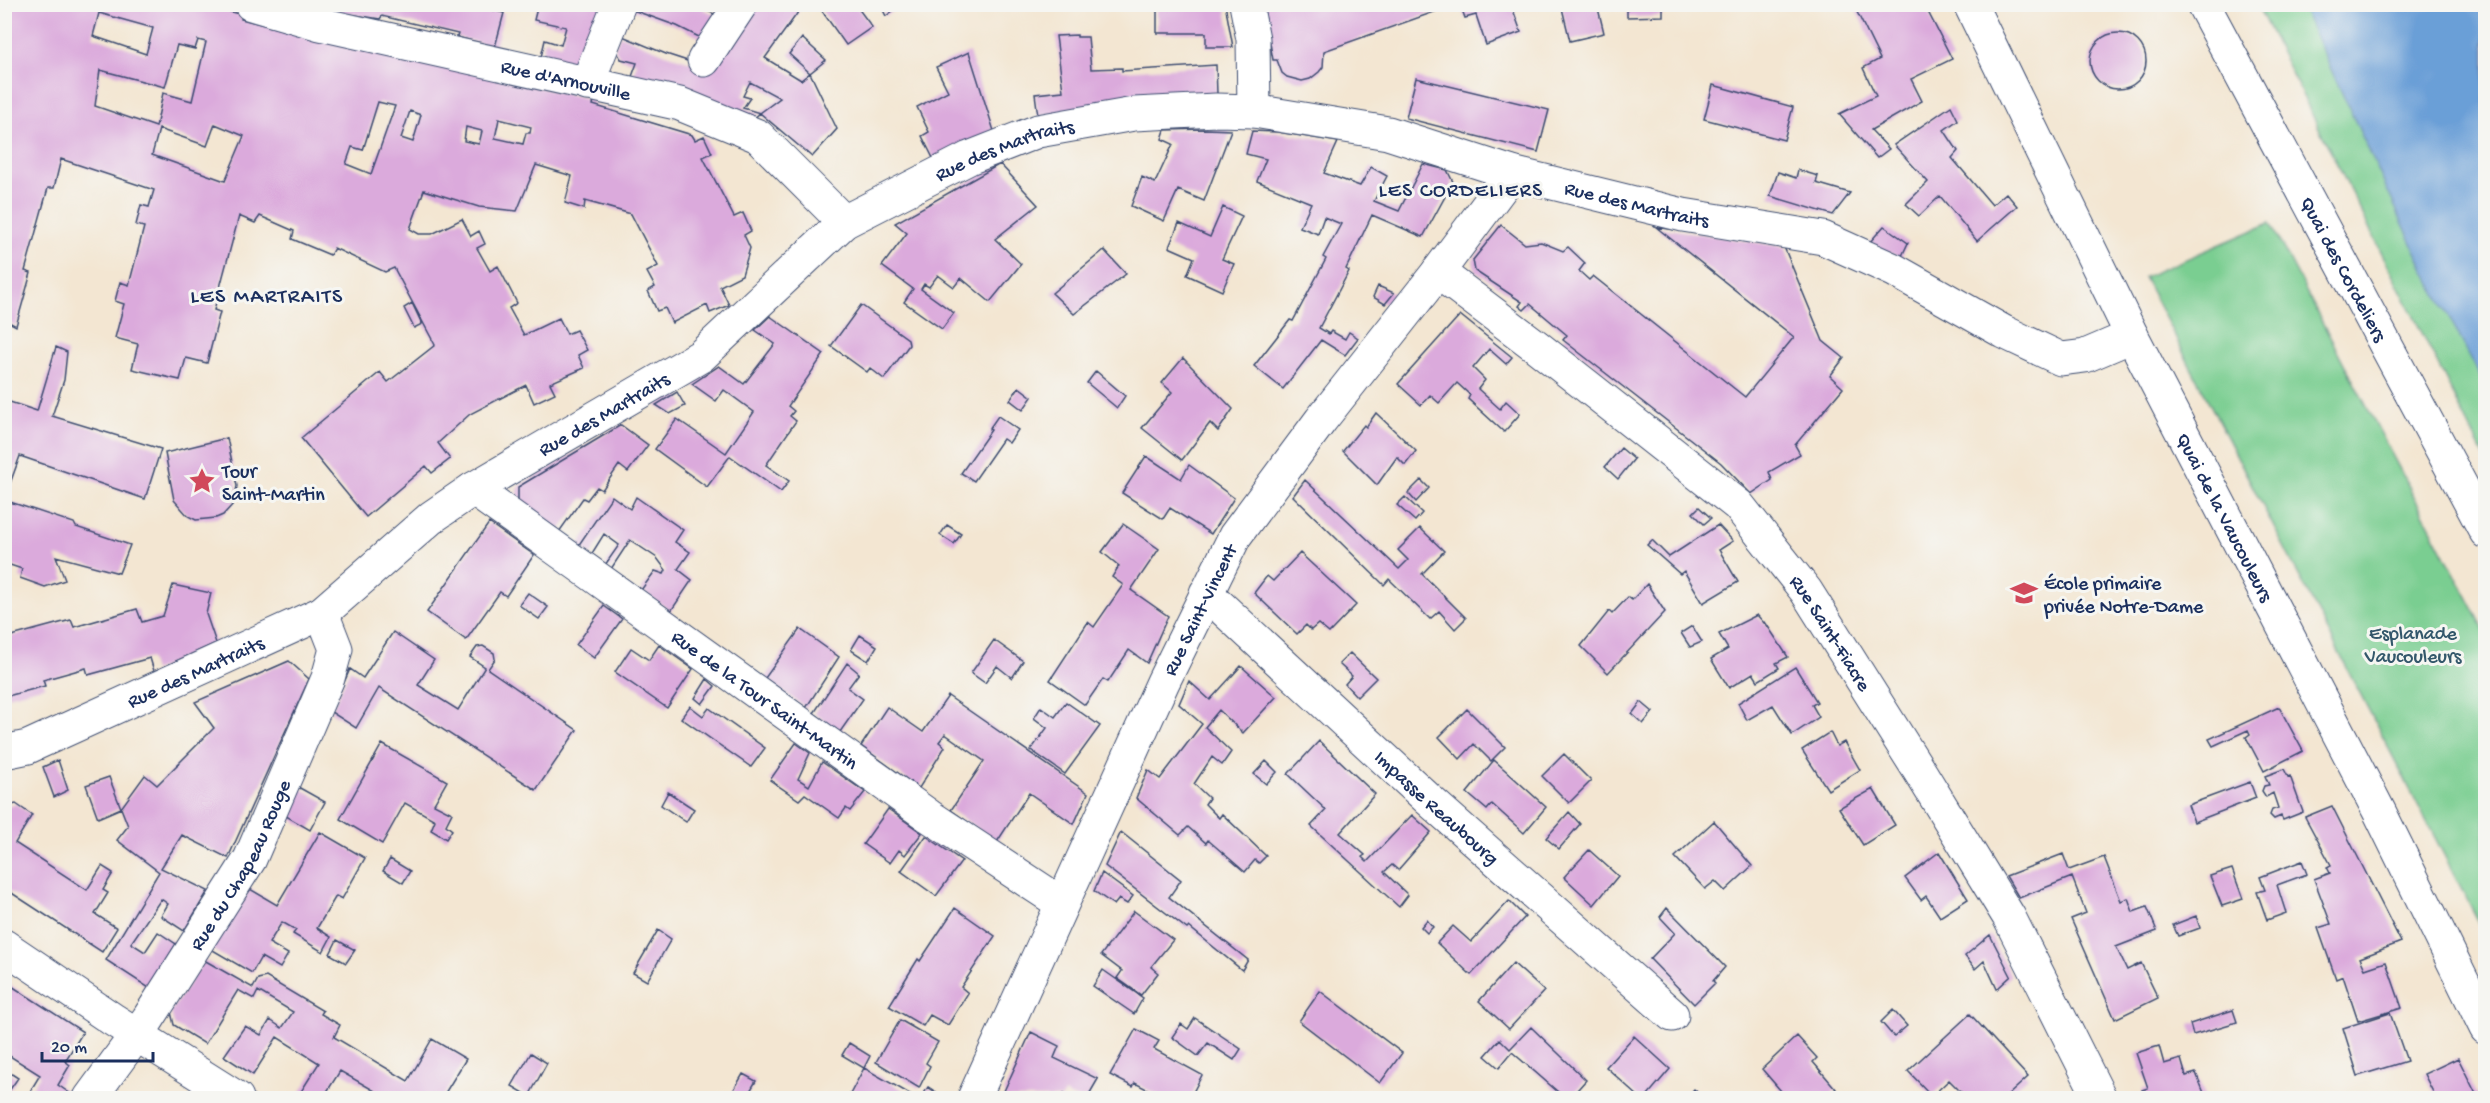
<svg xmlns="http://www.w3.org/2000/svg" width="2490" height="1103" font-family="'Gochi Hand',sans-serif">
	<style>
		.green { fill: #7ace91; stroke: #4a7e78; stroke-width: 1.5 }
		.water { fill: #6b9fd7; stroke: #43679a; stroke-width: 1.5 }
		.building { fill: #dbaadc; fill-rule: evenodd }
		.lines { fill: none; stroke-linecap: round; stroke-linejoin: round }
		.street-casing { stroke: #3b4a6f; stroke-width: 35 }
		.secondary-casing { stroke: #3b4a6f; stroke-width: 35 }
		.street { stroke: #fff; stroke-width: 33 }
		.secondary { stroke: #fff; stroke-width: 33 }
		.labels { text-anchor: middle; stroke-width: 6; stroke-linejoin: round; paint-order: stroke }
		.street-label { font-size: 20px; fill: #1b2f5e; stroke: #f6f6f2 }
		.poi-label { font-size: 20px; fill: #1b2f5e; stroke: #f6f6f2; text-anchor: start }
		.park-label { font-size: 20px; fill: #33576b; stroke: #f6f6f2 }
		.neighbourhood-label { font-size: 21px; letter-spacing: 1.5px; fill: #1b2f5e; stroke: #f6f6f2 }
		.quarter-label { font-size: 22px; letter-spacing: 1.5px; fill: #1b2f5e; stroke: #f6f6f2 }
	</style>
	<rect width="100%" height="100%" fill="#f6f6f2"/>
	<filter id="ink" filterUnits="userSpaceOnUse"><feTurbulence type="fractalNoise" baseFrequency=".0167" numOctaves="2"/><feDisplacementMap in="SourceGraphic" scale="12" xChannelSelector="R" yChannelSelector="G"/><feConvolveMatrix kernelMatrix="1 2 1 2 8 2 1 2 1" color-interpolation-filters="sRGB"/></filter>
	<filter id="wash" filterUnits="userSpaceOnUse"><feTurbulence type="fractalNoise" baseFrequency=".008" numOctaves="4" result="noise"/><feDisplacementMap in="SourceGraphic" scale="24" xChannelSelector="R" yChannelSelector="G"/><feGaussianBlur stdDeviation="1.35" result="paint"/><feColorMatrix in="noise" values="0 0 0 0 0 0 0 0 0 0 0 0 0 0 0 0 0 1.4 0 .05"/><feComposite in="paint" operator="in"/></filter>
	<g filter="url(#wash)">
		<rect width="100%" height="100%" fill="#f3e6d2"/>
		<!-- green -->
		<path class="green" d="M2257,5H2328L2485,321V458Z
			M2270,223L2485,631V934L2144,277Z"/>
		<!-- water -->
		<path class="water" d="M2301,5H2485V385L2426,273Z"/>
		<g id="blocks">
			<!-- building -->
			<path class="building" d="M5,4H203L242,15L241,19L290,32L594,100L593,105L692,135L695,140L704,136L712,153L703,157L734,217L743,213L751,231L744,235L750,248L742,275L720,286L729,305L710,313L707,305L672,323L665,308L657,311L648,291L655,287L647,272L658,266L631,214L585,201L584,209L565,203L572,176L536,165L517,211L479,207L424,190L410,229L419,234H432L462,219L471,236L479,231L485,244L477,248L490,271L498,266L517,303L509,308L524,335L559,318L567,334L576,330L587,350L578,355L584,368L550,383L555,393L534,403L526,385L470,414L438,443L450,459L432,473L426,466L366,517L301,438L380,372L388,382L435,345L394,268L385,272L334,248L330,255L292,239L294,231L260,216L255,223L239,216L214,310L220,312L207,363L186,358L180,380L132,369L138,344L115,338L124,304L115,301L120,282L129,285L144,227L136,225L141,205L149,207L154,190L61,159L54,188H48L25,271L31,273L16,326L5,320ZM99,13L153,28L146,54L93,36ZM198,40L206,42L192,101L163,93L156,127L95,106L100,70L165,87L177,45L195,49ZM378,102L395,106L371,174L346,164L352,147L363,150ZM410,111L421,115L413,142L401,138ZM499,119L531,127L530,133H526L523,144L495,138ZM215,124L244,136L225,181L152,155L159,129L207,146ZM466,127L482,131L479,144L464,141Z
				M302,4H493L492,10L504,13L495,47L457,37L458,34L382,16L380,19L312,8Z
				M538,4H607L582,67L541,57L545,40L561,45L566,27L534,20Z
				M632,4H704L703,9L723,18L703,39L677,26L630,9Z
				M756,4H804L765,58L801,80L810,73L837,129L812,157L760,113L780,98L750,82L743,96L750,98L743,108L760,113L746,125L630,82L637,63L621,59L615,49L620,35L666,54L709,68Z
				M817,4H855L872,27L846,45Z
				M880,4H892L894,10L886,16Z
				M1177,4H1225L1233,47H1206V33H1157V6Z
				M1263,4H1454V5L1324,51L1323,67L1319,72L1310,79L1302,81L1287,77L1282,73L1277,60H1273Z
				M1460,4H1511L1521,32L1486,45L1476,15L1465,18Z
				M1561,4H1597L1604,33L1570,41Z
				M1627,4H1663V16L1627,17Z
				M1853,4H1924L1952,59L1911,79L1922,101L1871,130L1889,149L1877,158L1839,114L1876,96L1863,68L1880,59Z
				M2090 61a28 28 0 1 1 56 0a28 28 0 1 1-56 0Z
				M1077,35V37H1088L1091,69L1122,68V71L1216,65L1217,94L1038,116L1035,94L1063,91L1056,36Z
				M802,38L826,60L810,73L789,54Z
				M969,52L994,131L934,160L922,136L929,132L917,107L948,91L936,67Z
				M1416,78L1549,110L1538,152L1406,118Z
				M1713,85L1793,107L1784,140L1704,119Z
				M1951,106L1958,120L1944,130L1958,151L1952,158L1992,205L2006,193L2017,206L1977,241L1940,196L1919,216L1906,204L1928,182L1894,145Z
				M1205,129L1231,130L1204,201L1178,190L1164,221L1131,206L1142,177L1155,183L1173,144L1162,139L1165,130Z
				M1252,131L1277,132L1338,142L1324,173L1360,186L1371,167L1387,176L1374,201L1399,211L1423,164L1447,170L1453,182L1423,237L1372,215L1346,269L1349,271L1319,328L1329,334L1331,331L1345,339L1349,332L1358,338L1345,355L1321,340L1283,389L1254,366L1290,320L1293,321L1326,259L1323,257L1341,224L1324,217L1318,234L1300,227L1311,203L1257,181L1266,159L1246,154Z
				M1000,164L1038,205L995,239L1021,264L990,302L961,278L954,287L938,275L929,287L924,284L921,289L954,313L942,329L904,302L913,289L882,266L907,233L895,223Z
				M1798,170L1818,176L1816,183L1850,193L1833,215L1770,196L1778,172L1796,178Z
				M1223,207L1242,216L1222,259L1234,264L1222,291L1187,275L1194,258L1169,247L1179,223L1210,237Z
				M1501,225L1525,244L1541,242L1563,251L1568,247L1585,263L1579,271L1589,280L1593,276L1745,397L1794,337L1656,227L1784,247L1823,341L1844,358L1830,376L1843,388L1795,445L1800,454L1769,472L1772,480L1751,494L1721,463L1563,340L1567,335L1530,304L1524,310L1519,306L1522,302L1475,271L1473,260Z
				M1884,226L1908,243L1901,258L1869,243Z
				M1104,250L1126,274L1074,314L1052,293Z
				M1378,286L1394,293L1385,304L1373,297Z
				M412,303L422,324L414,328L404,308Z
				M861,305L908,339L909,345L884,379L870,368L867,372L831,346Z
				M1460,315L1512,357L1506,364L1489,349L1473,368L1485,380L1478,389L1500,409L1506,401L1520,414L1504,432L1468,399L1470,395L1457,383L1439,403L1430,395L1421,405L1398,384Z
				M770,316L824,354L788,406L794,411L790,416L796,421L766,465L789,481L781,492L730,456L707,487L655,449L677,419L726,453L754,412L724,390L716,401L692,384L719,366L744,384L775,344L755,330Z
				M56,347L67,352L64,380L52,416L161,449L145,499L20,456L4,500V400L37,411Z
				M1183,358L1233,409L1218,431L1210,423L1182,460L1142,428L1172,392L1162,383Z
				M1096,371L1125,396L1117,408L1087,383Z
				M1019,387L1032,397L1023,410L1010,400Z
				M677,392L685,406L670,414L656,405Z
				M1376,413L1416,451L1405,465L1397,457L1377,485L1343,451L1364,425L1366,427Z
				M998,416L1018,430L1009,443L1003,439L974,481L961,473L991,430L989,429Z
				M621,425L648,445L628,472L619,465L602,490L597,487L587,500L583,498L559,532L518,504V487Z
				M227,438L237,486L234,503L223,515L216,518L196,520L188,516L174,500L165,453Z
				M1621,448L1634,459L1618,479L1605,467Z
				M1146,456L1181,479L1189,465L1234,498L1211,534L1170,508L1163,519L1122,493Z
				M1305,480L1399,569L1408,560L1398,550L1420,528L1444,551L1422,574L1466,618L1455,629L1439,611L1430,619L1389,579L1384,585L1293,496Z
				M1421,480L1429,488L1416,502L1408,493Z
				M612,496L630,509L636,497L683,530L675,542L690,552L678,569L692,580L671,611L641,590L655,571L664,574L666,570L657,558L630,540L611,569L605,565L619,545L604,534L591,555L578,546Z
				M1405,497L1422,513L1415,521L1397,505Z
				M4,500L74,523L76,527L130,545L119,573L56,556L65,580L45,587L20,578L22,569L4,563Z
				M1699,507L1711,518L1704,524L1693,513Z
				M489,523L534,555L506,596L500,592L466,640L427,612Z
				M1123,524L1159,549L1131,590L1168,616L1147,663L1129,650L1108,682L1103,679L1085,705L1050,680L1088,622L1094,627L1123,585L1112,577L1119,566L1102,552Z
				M947,525L961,534L954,544L940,535Z
				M1718,525L1733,541L1719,550L1738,582L1703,603L1684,571L1680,574L1647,545L1652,540L1669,557Z
				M1300,553L1356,605L1329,633L1318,624L1311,630L1306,625L1297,634L1254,593L1267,576L1273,581Z
				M1647,584L1665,612L1608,673L1581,646L1609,611L1612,614L1628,597L1632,600Z
				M173,585L211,593L206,614L216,643L154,671L150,658L88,675L86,668L43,680L45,686L4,697V638L71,620L74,627L137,609L142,622L163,616Z
				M528,593L548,607L539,619L519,605Z
				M604,606L622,619L594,658L576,645Z
				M1757,615L1764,623L1765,622L1788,657L1776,663L1779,668L1758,681L1753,673L1729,688L1711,659L1728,649L1719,634Z
				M1692,626L1702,642L1690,647L1681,633Z
				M800,629L839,657L806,708L765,678Z
				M393,632L434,660L418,685L458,710L485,667L470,657L477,647L483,646L494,653L495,659L488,669L577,730L536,790L379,688L356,728L331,712L350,669L363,678Z
				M860,635L877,646L868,661L851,650Z
				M994,640L1023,661L1012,678L997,666L985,683L971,673Z
				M659,645L693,669L667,708L615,672L631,648L649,660Z
				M1350,653L1376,678L1357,697L1345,684L1352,676L1339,664Z
				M289,661L309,679L228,858L182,835L161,868L208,891L184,931L161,916L168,904L161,899L131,943L145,952L158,932L176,944L149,988L106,960L159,872L117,840L128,826L121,808L145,775L157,785L214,728L195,702Z
				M847,663L859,673L848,688L863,699L840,732L814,713Z
				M1241,666L1276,697L1243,733L1219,710L1205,727L1231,752L1222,765L1212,757L1194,784L1209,798L1205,804L1219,818L1222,814L1266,856L1259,863L1255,860L1245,872L1208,840L1206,843L1188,827L1180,835L1136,798L1148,770L1160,779L1202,724L1179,704L1189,681L1210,700Z
				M1795,667L1817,702L1812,705L1819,717L1792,735L1773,705L1747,720L1738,703Z
				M707,679L715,686L702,704L695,698Z
				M948,696L1088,793L1074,824L1029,793L997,842L951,810L984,761L945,734L939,742L945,747L919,788L861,746L887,707L923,732Z
				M1066,702L1100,726L1065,774L1031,750L1047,728L1034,718L1041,707L1055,717Z
				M1641,702L1653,712L1643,724L1632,714Z
				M690,706L703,716L709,708L765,748L751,767L681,718Z
				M2279,707L2303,751L2264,771L2246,737L2250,734L2248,730L2213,746L2209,739Z
				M1467,709L1505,747L1491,761L1474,744L1460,759L1439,737Z
				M1830,732L1837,746L1844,742L1860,770L1828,790L1802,750Z
				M1319,741L1375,794L1340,833L1365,855L1362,857L1367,862L1412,815L1431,832L1398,870L1392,865L1384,872L1408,895L1399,907L1311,826L1326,810L1288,774Z
				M796,743L810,753L798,779L809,786L822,762L865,792L850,811L846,808L839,818L805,794L799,800L770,780Z
				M382,744L447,781L434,804L452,813L446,825L452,830L446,839L431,830L435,820L405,803L382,844L340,819Z
				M1564,754L1591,781L1569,803L1542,776Z
				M58,760L68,790L54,797L43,767Z
				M1494,760L1546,807L1524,833L1492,804L1487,810L1467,793Z
				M1266,761L1277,772L1266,784L1254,774Z
				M2284,769L2288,777L2290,776L2303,812L2283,820L2281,816L2274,819L2270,815L2272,810L2278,808L2273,793L2266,797L2262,791L2264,786L2269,785L2265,776Z
				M109,777L121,808L98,818L86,785Z
				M2250,782L2256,798L2194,822L2188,805Z
				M298,787L325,802L310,830L286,816Z
				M1873,789L1895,825L1863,845L1839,808Z
				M668,792L694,809L686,822L661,805Z
				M16,804L32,815L15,843L87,890L102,866L113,873L103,890L108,893L95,914L117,928L102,952L4,888V807Z
				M2332,806L2401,942L2360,958L2365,969L2386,962L2402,1008L2358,1021L2343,976L2336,979L2318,928L2331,924L2314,879L2330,873L2327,867L2331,865L2305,817Z
				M888,809L922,833L905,855L899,850L890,863L863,844Z
				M1569,812L1580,824L1559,849L1546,838Z
				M1714,821L1752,866L1725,891L1715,881L1705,889L1675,857Z
				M320,832L365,858L342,899L336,896L317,928L331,937L323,952L293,934L296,930L282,922L269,943L288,954L280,968L261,957L252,973L211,949L250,889L277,905Z
				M1121,832L1181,880L1169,897L1248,960L1242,970L1189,927L1187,929L1105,866Z
				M926,836L962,861L936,896L901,871Z
				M1589,850L1618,876L1594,905L1564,877Z
				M1939,852L1968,899L1940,917L1926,896L1921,900L1905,878Z
				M2063,854L2069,870L2104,857L2121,901L2128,898L2133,912L2147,907L2157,931L2116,947L2127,970L2141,963L2158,998L2115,1019L2071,919L2086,913L2072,877L2019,898L2006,876Z
				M390,859L410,871L403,883L383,871Z
				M2302,861L2307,874L2277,885L2286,913L2267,920L2257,892L2265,890L2260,877Z
				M2232,869L2243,899L2222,906L2210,876Z
				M1102,873L1133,896L1127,904L1119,899L1114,905L1094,891Z
				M1509,901L1525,917L1471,975L1437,943L1453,926L1471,942Z
				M955,908L995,936L961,987L968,993L948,1025L930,1015L923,1026L889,1006L918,959L920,961Z
				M1667,908L1725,967L1713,981L1715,983L1694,1004L1650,959L1675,933L1660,917Z
				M1134,911L1173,940L1151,967L1158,973L1141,995L1117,978L1122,971L1101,955Z
				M2196,916L2200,928L2178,936L2173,925Z
				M1427,920L1433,927L1427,933L1421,927Z
				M658,930L671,939L647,981L633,973Z
				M1990,935L2011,976L1997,989L1984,961L1975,969L1965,956Z
				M337,940L355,950L346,963L330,954Z
				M204,960L253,988L258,979L266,977L323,1011L321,1014L340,1025L334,1037L408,1081L432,1039L466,1059L442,1098H387L340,1071L323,1098H297L319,1063L277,1037L253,1075L224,1056L245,1026L261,1035L270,1020L282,1028L293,1012L258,991L254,999L238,990L205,1044L174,1025L171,1012Z
				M1513,963L1544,991L1509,1029L1479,1001Z
				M1103,970L1143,998L1134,1014L1093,986Z
				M4,981L83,1032L65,1061L70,1065L58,1085L71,1094L67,1098H26L40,1075L10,1056L4,1066Z
				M1320,991L1402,1053L1380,1083L1299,1021Z
				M1893,1010L1907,1026L1894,1037L1881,1022Z
				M2233,1010L2237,1022L2193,1035L2190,1024Z
				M2390,1013L2407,1061L2358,1076L2343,1028Z
				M1970,1014L2028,1077L2005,1098H1967L1949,1080L1932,1096L1908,1071Z
				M1195,1018L1241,1049L1234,1060L1208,1043L1198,1056L1172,1037L1181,1024L1188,1029Z
				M900,1020L938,1042L926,1063L930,1066L919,1088L876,1062Z
				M1531,1027L1586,1080L1570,1098H1565L1512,1052L1499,1068L1485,1056L1500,1039L1510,1049Z
				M1136,1029L1159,1041L1154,1049L1202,1075L1190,1098H1164L1135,1083L1133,1087L1110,1075Z
				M1031,1032L1059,1046L1054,1058L1098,1079L1087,1098H1075L1064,1093L1062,1098H1005L1004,1091Z
				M1634,1036L1670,1069L1647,1096L1650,1098H1638L1639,1097L1606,1067Z
				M1797,1036L1817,1058L1813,1062L1836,1089L1825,1098H1787L1762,1069Z
				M849,1043L870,1056L864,1068L917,1098H848L864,1068L842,1055Z
				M2159,1046L2164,1064L2181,1059L2186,1076L2196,1073L2206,1098H2145L2142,1090L2148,1088L2136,1053Z
				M531,1053L547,1063L529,1096L512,1086Z
				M2458,1058L2478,1098H2436L2424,1074Z
				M4,1069L18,1078L4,1098Z
				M743,1074L756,1081L746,1098H729Z
				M928,1087L945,1098H921Z
				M1694,1089L1703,1098H1686Z"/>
		</g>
	</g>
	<g filter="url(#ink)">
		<use href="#blocks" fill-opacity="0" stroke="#3b4a6f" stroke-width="1.5"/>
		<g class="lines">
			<defs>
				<g id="street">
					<path id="s1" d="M251,4L320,24L680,104L758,136L844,222"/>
					<path d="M1246,4L1253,39L1254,111"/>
					<path id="s2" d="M1970,4L2132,336L2379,811L2486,1028"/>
					<path d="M704,60L741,4"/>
					<path d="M587,84L619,4"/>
					<path id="s3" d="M1438,272L1536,346L1738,505L1806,591L1922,775L2009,917L2100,1098"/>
					<path id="s4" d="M473,489L929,816L1061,903"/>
					<path id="s5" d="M1206,593L1429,800L1672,1015"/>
					<path id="s6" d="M4,752L28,747L322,613L432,517L473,489L701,356L844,222L969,158L1038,131L1134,114L1216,110L1254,111L1388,133L1512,173L1683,215L1823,238L1894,270L2004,332L2061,359L2085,356L2132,336"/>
					<path d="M4,946L112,1019L237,1098"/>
					<path id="s7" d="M90,1098L148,1019L250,859L328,678L336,649L322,613"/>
					<path id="s8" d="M974,1098L1163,682L1235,536L1321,420L1438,272L1512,173"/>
				</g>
				<g id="secondary">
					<path id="s9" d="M2203,4L2486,532"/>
				</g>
			</defs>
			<!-- street casing -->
			<use href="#street" class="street-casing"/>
			<!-- secondary casing -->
			<use href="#secondary" class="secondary-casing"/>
			<!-- street -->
			<use href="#street" class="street"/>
			<!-- secondary -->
			<use href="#secondary" class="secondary"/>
		</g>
	</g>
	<!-- icons -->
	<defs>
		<symbol id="sight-bare" viewBox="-9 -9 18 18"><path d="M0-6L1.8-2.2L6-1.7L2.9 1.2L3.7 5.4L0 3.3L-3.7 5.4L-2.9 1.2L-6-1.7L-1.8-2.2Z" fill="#d1495b" stroke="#f6f6f2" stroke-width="2.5" paint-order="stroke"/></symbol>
		<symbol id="school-bare" viewBox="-9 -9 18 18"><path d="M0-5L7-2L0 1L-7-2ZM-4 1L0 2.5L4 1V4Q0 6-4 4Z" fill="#d1495b" stroke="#f6f6f2" stroke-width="2.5" paint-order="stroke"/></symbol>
	</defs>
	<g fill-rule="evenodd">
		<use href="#sight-bare" x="183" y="462" width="38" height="38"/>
		<use href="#school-bare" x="2005" y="574" width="38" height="38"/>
	</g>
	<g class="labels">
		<!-- street labels -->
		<g class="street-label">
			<text dy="7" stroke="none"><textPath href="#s1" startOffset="324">Rue d'Arnouville</textPath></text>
			<text dy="7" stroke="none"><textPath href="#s6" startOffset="1180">Rue des Martraits</textPath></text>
			<text dy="7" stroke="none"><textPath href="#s6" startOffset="1830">Rue des Martraits</textPath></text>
			<text dy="7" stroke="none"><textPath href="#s9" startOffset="300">Quai des Cordeliers</textPath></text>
			<text dy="7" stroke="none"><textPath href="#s6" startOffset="694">Rue des Martraits</textPath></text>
			<text dy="7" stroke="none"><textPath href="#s2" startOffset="573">Quai de la Vaucouleurs</textPath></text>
			<text dy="7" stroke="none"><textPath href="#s8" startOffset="538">Rue Saint-Vincent</textPath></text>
			<text dy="7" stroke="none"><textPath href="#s3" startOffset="538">Rue Saint-Fiacre</textPath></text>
			<text dy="7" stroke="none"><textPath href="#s6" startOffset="208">Rue des Martraits</textPath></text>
			<text dy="7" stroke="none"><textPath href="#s4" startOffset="360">Rue de la Tour Saint-Martin</textPath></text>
			<text dy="7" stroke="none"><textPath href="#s5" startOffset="315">Impasse Reaubourg</textPath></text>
			<text dy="7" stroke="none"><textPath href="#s7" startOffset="278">Rue du Chapeau Rouge</textPath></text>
		</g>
		<!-- poi labels -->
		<g class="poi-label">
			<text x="222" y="477">Tour<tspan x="222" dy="23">Saint-Martin</tspan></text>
			<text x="2044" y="589">École primaire<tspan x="2044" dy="23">privée Notre-Dame</tspan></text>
		</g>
		<!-- park labels -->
		<g class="park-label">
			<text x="2413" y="639">Esplanade<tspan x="2413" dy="23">Vaucouleurs</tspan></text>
		</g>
		<!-- neighbourhood labels -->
		<g class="neighbourhood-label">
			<text x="1461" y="196">LES CORDELIERS</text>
		</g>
		<!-- quarter labels -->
		<g class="quarter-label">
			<text x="267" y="302">LES MARTRAITS</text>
		</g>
	</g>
	<!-- margin -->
	<rect width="2490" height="1103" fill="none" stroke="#f6f6f2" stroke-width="24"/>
	<!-- scale -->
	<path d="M42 1052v9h111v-9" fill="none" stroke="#1b2f5e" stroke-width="3"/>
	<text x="51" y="1052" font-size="18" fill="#1b2f5e" stroke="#f6f6f2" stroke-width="4.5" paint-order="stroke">20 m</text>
</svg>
